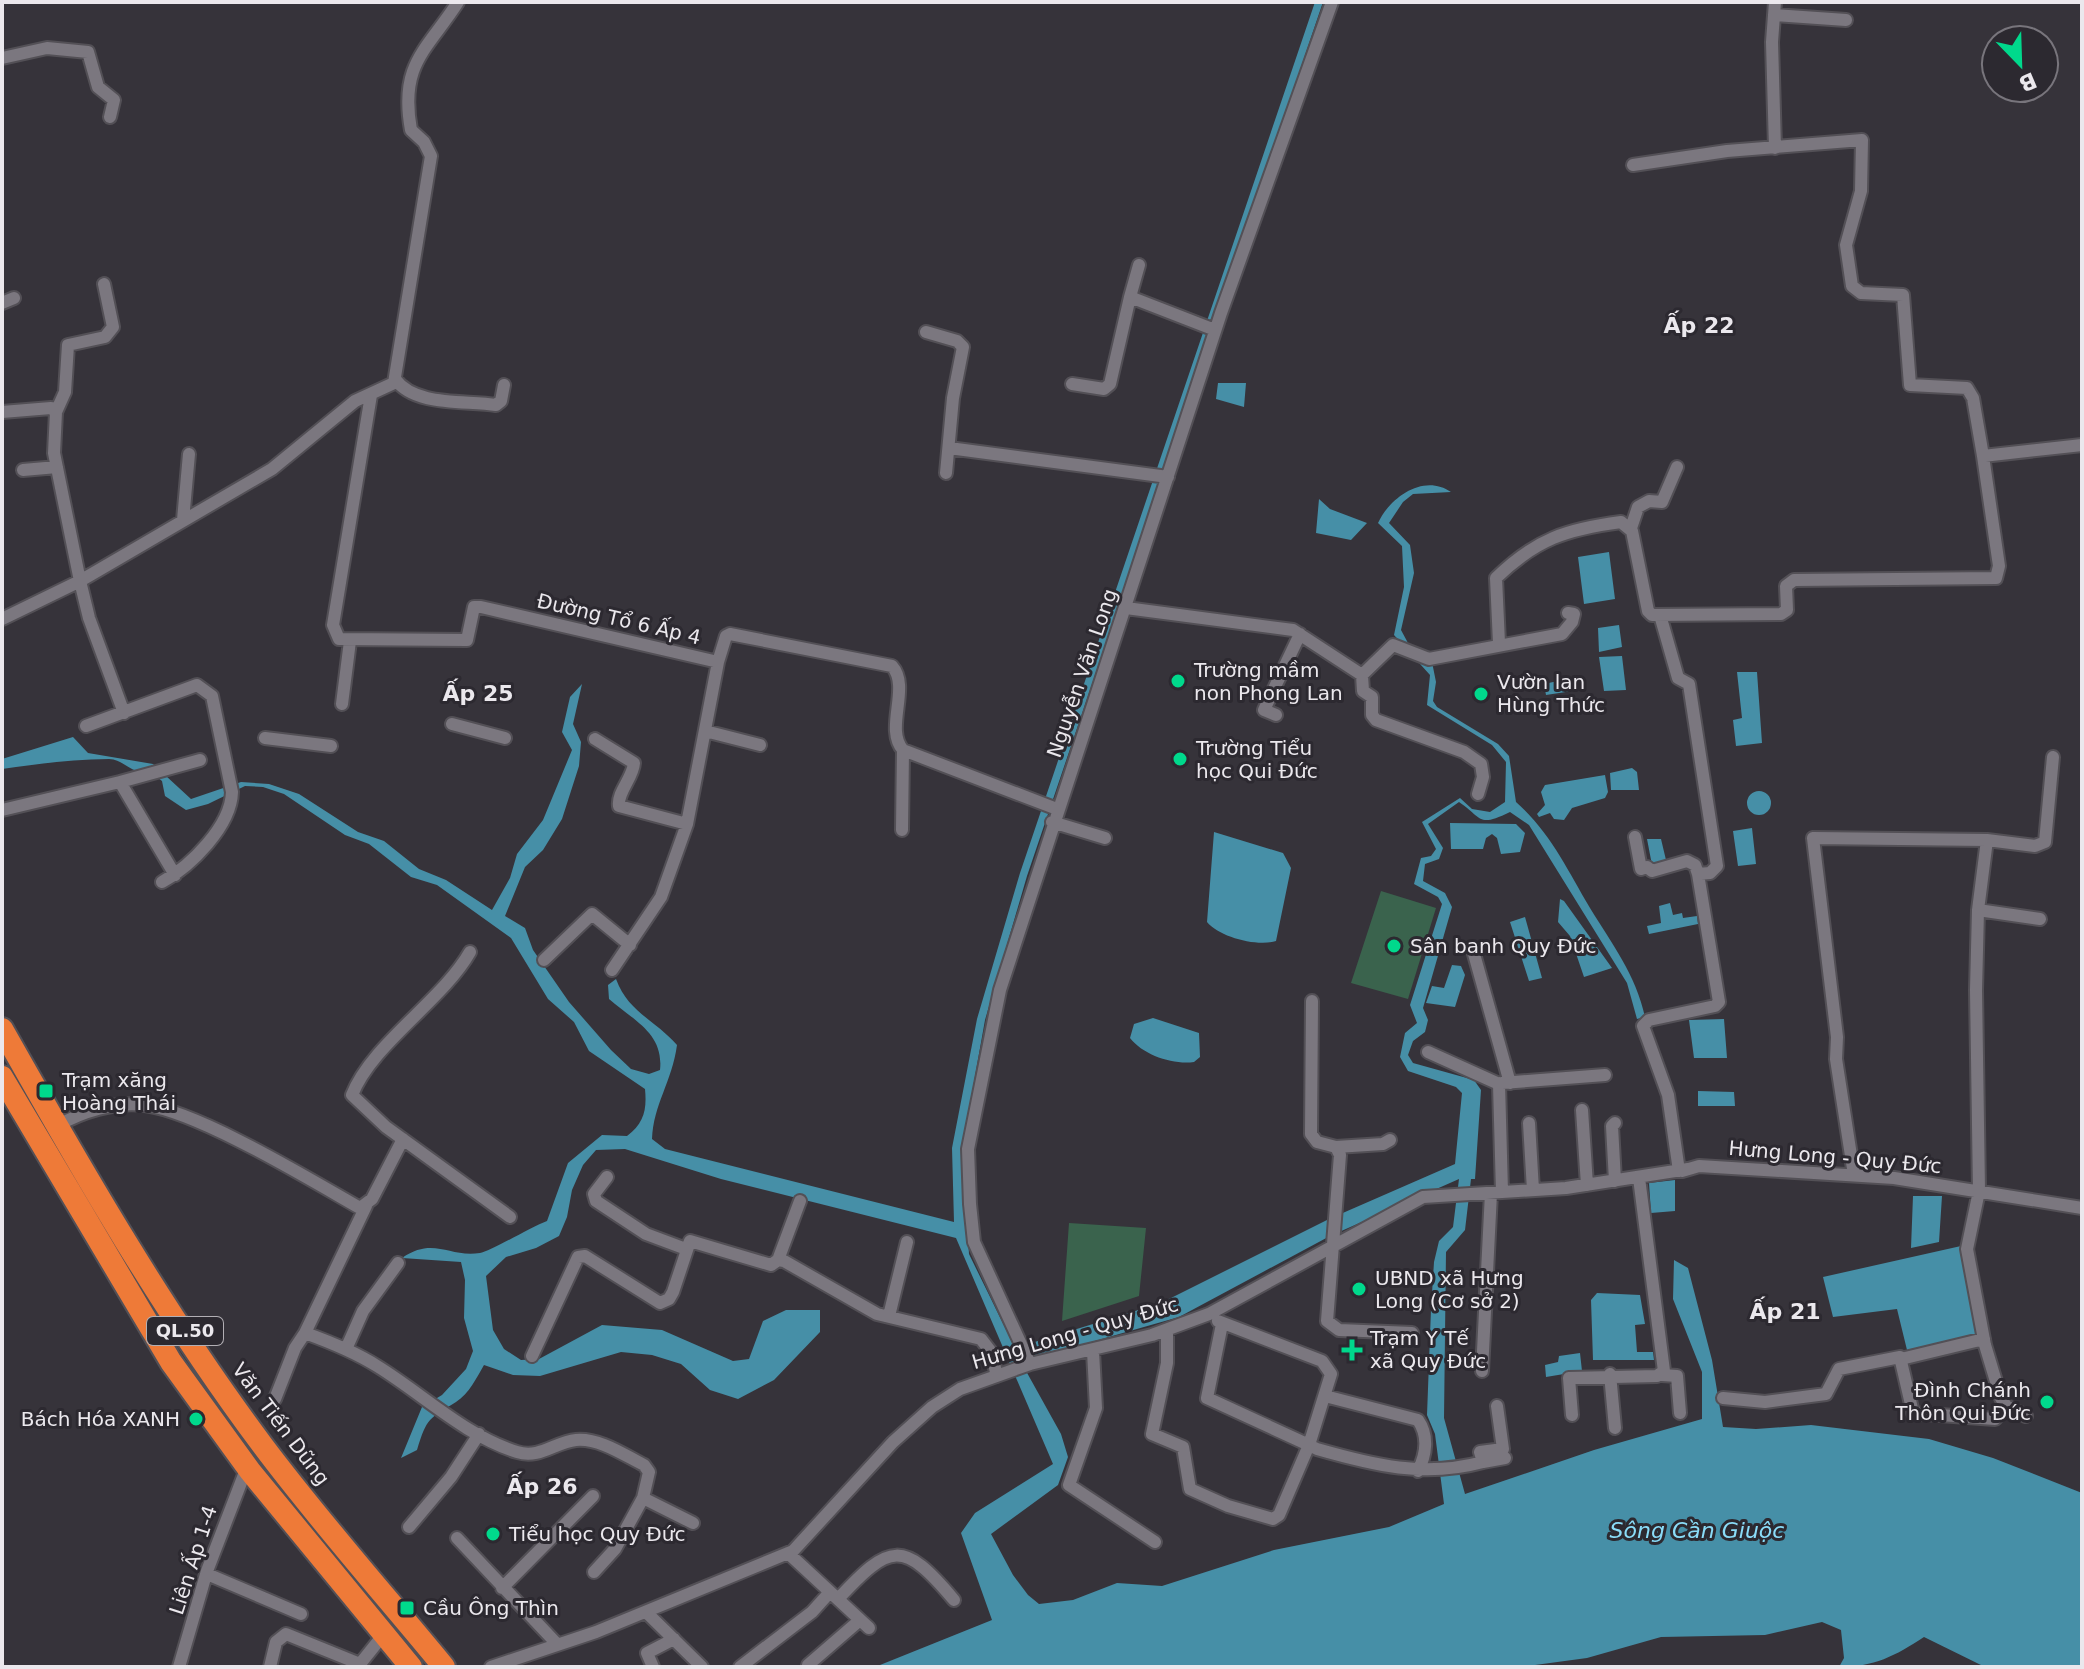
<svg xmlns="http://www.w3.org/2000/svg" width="2084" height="1669" font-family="'DejaVu Sans',sans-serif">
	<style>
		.green { fill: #3a634d }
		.water { fill: #468fa7; fill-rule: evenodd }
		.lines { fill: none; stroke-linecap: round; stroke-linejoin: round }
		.street-casing { stroke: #535056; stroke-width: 16 }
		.highway-casing { stroke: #535056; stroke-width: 26 }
		.street { stroke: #7b777f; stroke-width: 12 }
		.highway { stroke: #ee7a38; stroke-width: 22 }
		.poi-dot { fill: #00d98c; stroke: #2c2930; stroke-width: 3 }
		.labels { text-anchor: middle; stroke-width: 6; stroke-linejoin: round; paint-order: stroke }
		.shield { fill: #2c2930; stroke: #b2afb4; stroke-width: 2 }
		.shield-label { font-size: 18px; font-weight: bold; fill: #ebe8ed }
		.street-label { font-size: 20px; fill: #ebe8ed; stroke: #2c2930 }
		.poi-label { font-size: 20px; fill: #ebe8ed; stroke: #2c2930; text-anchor: start }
		.neighbourhood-label { font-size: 22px; font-weight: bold; fill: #ebe8ed; stroke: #2c2930 }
		.water-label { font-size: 22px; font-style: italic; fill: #8adcf8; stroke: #2c2930 }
	</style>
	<rect width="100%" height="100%" fill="#36333a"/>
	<!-- green -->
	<path class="green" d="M1381,891L1436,908L1408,999L1351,983Z
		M1069,1223L1146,1228L1139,1296L1062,1321Z"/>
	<!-- water -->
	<path class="water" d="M1315,2H1323L1027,876L985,1020L962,1149L969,1254L1015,1348L1161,1303L1329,1219L1455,1164L1462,1093L1456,1087L1408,1071L1400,1057L1405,1033L1417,1023L1410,1005L1442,904L1438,897L1414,884L1421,858L1431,856L1436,849L1422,822L1460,798L1472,809L1490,812L1505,802L1506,762L1492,745L1427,705L1430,675L1394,635L1404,587L1402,546L1378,523C1390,497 1424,473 1451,492L1413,494L1403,502L1389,523L1410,545L1414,573L1401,630L1408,643L1432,662L1436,682L1433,701L1437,707L1498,744L1509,756L1516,802C1550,832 1567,869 1590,908C1612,944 1636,975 1645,1017L1637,1019L1627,983L1529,825L1510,812C1477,828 1483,818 1459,802L1428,824L1443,848L1439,859L1425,864L1423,881L1445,893L1452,907L1423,1008L1428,1020L1425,1032L1413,1041L1408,1055L1413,1063L1474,1080L1481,1090L1475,1179H1471L1465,1230L1446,1252L1444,1418L1465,1494L1594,1450L1702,1419V1372L1673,1299L1674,1260L1688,1268L1712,1360L1723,1427L1756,1429L1811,1425L1929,1439L1993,1458L2082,1493V1667H1985L1924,1637C1895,1656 1874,1667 1839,1667L1844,1658L1841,1630L1822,1622L1765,1635L1661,1637L1587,1658L1521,1667H875L992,1620L961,1533L975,1513L1053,1464L956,1238L721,1179L625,1149L596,1150L583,1165L572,1190L567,1217L559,1236L536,1248L506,1257L486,1276L493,1330L504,1349L521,1360L539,1359L602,1325L662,1330L733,1361L749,1359L763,1321L786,1310H820V1332L774,1380L738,1399L710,1390L681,1364L652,1355L621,1352L540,1376L513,1375L484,1365C477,1377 469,1394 456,1402C429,1419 427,1417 417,1450L401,1458L422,1407L442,1395L466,1369L473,1351L464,1318L465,1280L461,1262L402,1258C434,1236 449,1258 480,1253C489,1252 531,1227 547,1221L568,1163L602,1135L627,1136C644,1123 647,1110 645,1089L589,1051L574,1022L548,999L511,938L437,885L411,877L369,844L345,835L284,794L263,787L245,786L208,804L186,810L165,796L162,781L149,771C128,774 126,760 109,759C72,759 39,764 2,769V759L73,737L88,753L153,764L191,799L241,782L269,784L299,794L358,832L384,841L419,869L446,880L492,910L510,878L517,854L543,820L572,750L562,732L570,697L582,684L573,724L581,742L579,766L562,819L543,850L525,867L505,916L525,928L533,950L569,1002L611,1050L631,1069L649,1074L660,1070C664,1033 634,1021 609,999L608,985L616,979C628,1012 654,1019 677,1045C672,1082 653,1105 652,1139L665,1149L954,1222L952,1148L977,1019L1020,873ZM1459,1179L1453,1227L1439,1241L1434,1262L1431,1309L1427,1415L1435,1434L1444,1504L1389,1527L1274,1550L1162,1586L1117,1583L1073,1600L1039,1604L1028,1595L1013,1575L991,1534L1058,1485L1068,1457L1061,1434L1021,1362L1179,1317L1330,1236Z
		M1218,383H1246L1244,407L1216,399Z
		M1319,499L1330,509L1367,523L1351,540L1316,533Z
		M1609,552L1615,599L1584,604L1578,557Z
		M1619,625L1622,647L1599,652L1598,628Z
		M1622,656L1626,690L1604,691L1599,657Z
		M1737,672H1757L1762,743L1736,746L1733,720L1742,718Z
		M1576,677L1579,690L1546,695L1544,684Z
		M1632,768L1637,772L1639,790H1611L1610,773Z
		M1605,775L1608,792L1605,798L1572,808L1564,820L1554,819L1550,813L1539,817L1537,814L1545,805L1541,792L1545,785Z
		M1747 803a12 12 0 1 1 24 0a12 12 0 1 1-24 0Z
		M1450,823L1516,824L1525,833L1520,852L1501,854L1497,838L1492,834L1486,838L1483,849H1451Z
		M1752,828L1756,864L1738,866L1733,831Z
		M1214,832L1283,853L1291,868L1276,941C1257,947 1219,937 1207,922Z
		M1647,839H1661L1666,860L1652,865Z
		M1560,899L1564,901L1612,968L1584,977L1570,936L1558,922Z
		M1670,903L1673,915L1682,913L1683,918L1697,916L1698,924L1649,934L1647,926L1661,923L1659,906Z
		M1525,917L1542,978L1529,981L1510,922Z
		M1452,965L1461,966L1465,975L1455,1007L1426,1003L1432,986L1444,988Z
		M1153,1018L1199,1033L1200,1057L1194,1062C1173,1065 1143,1055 1130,1038L1134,1024Z
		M1724,1019L1727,1058H1694L1689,1020Z
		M1698,1091L1734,1092L1735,1106H1698Z
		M1675,1180V1211L1651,1213L1649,1183Z
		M1913,1196H1942L1939,1242L1911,1248Z
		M1961,1246L1977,1335L1907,1350L1897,1309L1833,1317L1823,1277Z
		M1597,1293L1640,1295L1645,1324L1635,1325L1637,1352H1653L1654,1360H1593L1591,1300Z
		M1580,1353L1582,1371L1546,1377L1545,1365L1558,1362L1559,1356Z"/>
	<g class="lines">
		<defs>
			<path id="street" d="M1774,15L1846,20
				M2,58L47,48L88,52L98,87L114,100L110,117
				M1775,148L1772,42L1775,2
				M1633,165L1727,151L1862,140L1861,191L1846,245L1852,286L1861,293L1903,295L1910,385L1967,388L1973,398L1983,456L2082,445
				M1139,265L1130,297L1215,330
				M2,303L14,298
				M926,332L957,341L963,347L953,398L946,473
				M395,379C415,407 466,400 496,405L501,401L504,385
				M1072,384L1104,389L1110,384L1130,297
				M371,395L333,625L339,639L467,640L474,607H481L718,662
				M2,412L51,408L56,412L54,453L80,581L89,618L124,713
				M56,412L65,392L68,345L105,337L113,327L104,284
				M949,448L1168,477
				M23,470L57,467
				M183,520L189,454
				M1631,528L1638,507L1649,501L1662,502L1677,467
				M1126,608L1293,630L1362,675L1393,645L1429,659L1562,634L1572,622L1574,614L1568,613
				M1660,615L1678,678L1689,684L1717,866L1710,873L1698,874L1719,1002L1715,1006L1649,1020L1643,1026L1668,1095L1679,1171
				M2,619L80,581L272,469L355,401L394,383L431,156L424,142L411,130C399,64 427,50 458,2
				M1499,643L1496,578C1536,539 1567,529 1621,522L1632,531L1648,611L1652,615L1781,614L1787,610L1786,586L1794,580L1996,578L1999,566L1983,456
				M1362,675L1363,691L1372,697V715L1376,720L1464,752L1481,764L1483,777L1478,794
				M342,704L350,641
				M1276,715L1264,710L1300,634
				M452,724L505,738
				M86,726L197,685L212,696L232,792C231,826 191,866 162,882
				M705,731L760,745
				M265,738L331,746
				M595,739L634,763C633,778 617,792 619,806L687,824
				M120,782L200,760
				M2,810L120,782L175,875
				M1052,822L1105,838
				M902,830L903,750
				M1635,837L1641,869L1647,867L1652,871L1687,861L1695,865L1698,874
				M1978,910L2040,919
				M470,952C442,1001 372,1044 352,1095L386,1127L510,1217
				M1474,954L1510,1083
				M544,960L592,914L630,945
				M612,970L661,897L687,824L718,662L726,636L730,634L892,666C911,687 884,729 903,750L1057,809
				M1312,1001L1311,1134L1317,1142L1336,1147L1340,1155L1327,1321L1339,1330L1412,1333
				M1428,1052L1499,1084L1502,1192
				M1502,1083L1605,1075
				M1582,1110L1587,1185
				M1529,1123L1533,1190
				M57,1126C81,1112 115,1101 145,1105C199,1112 309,1179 360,1208L372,1199L403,1139
				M1336,1147L1383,1144L1390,1140
				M1682,1171L1699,1166L1894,1178L2082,1208
				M1854,1175L1836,1059L1837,1037L1813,838L1987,840
				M607,1177L594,1194L596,1201L646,1234L686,1249
				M1615,1181L1612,1126L1615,1123
				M778,1260L800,1201
				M889,1316L907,1242
				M1218,1321L1322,1361L1331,1374L1309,1445L1317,1449C1373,1465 1424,1478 1483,1462L1480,1452L1503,1449L1497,1406
				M1167,1330V1363L1152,1434L1183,1447L1190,1489L1228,1506L1273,1519L1279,1515L1309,1445L1207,1398L1222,1324
				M305,1333L366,1206
				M346,1349L363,1311L398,1263
				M1093,1351L1096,1408L1069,1485L1155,1542
				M532,1356L578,1257L585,1256L660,1303L669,1299L673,1292L690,1241L771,1265L778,1260L784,1261L877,1314L981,1339L991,1352L997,1376
				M1901,1359L1984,1339
				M1030,1364L974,1242L970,1204L968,1149L1000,990L1221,313L1332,2
				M1482,1371L1491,1193
				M1610,1374L1615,1428
				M1662,1375L1677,1376L1680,1413
				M1325,1396L1418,1420C1429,1436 1426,1455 1418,1471
				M1723,1398L1765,1402L1826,1394L1839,1369L1900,1357L1913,1413L1995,1419L2006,1406
				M275,1399L295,1348L305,1333C330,1342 355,1352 377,1366C424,1395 464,1435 517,1452C540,1459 555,1442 576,1440C600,1438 624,1455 644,1465L649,1472L643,1498L693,1523
				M1572,1415L1569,1378L1657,1376L1664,1371L1639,1178
				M2026,1416L2006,1406L2001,1398L1985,1345L1967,1249L1979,1191L1976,990L1978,910L1987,840L2035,846L2045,842L2053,757
				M1483,1462L1505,1458
				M409,1527L451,1477L479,1434
				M457,1538L557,1644
				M788,1553L869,1628
				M594,1572L615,1549L643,1498
				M207,1574L301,1614
				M502,1588L593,1496
				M838,1599C890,1543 903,1539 954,1600
				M646,1612L702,1667
				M808,1665L860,1620
				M179,1667L207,1571L247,1467
				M270,1667L276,1642L286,1634L360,1664L384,1634
				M491,1667L596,1632L793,1551L893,1442L932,1407L960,1389L1030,1364L1152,1335L1209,1314L1423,1197L1566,1188L1688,1169
				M653,1667L647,1653L674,1639
				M740,1667L812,1612L830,1592"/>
			<path id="highway" d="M2,1029C82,1171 165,1315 263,1446C320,1522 384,1594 444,1667
				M2,1077L171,1362L250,1471L411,1667"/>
		</defs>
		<!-- street casing -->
		<use href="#street" class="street-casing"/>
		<!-- highway casing -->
		<use href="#highway" class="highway-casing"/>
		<!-- street -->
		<use href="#street" class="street"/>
		<!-- highway -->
		<use href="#highway" class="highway"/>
	</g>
	<!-- markers -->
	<g class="poi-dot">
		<circle cx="1178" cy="681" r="8"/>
		<circle cx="1481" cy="694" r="8"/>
		<circle cx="1180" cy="759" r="8"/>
		<circle cx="1394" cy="946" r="8"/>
		<rect x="38" y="1083" width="16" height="16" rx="4"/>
		<circle cx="1359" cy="1289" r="8"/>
		<path d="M1348 1338h8v8h8v8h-8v8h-8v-8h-8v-8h8z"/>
		<circle cx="2047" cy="1402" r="8"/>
		<circle cx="196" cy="1419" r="8"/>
		<circle cx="493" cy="1534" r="8"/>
		<rect x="399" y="1600" width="16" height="16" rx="4"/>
	</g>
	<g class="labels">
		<!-- shield labels -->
		<rect class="shield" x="147" y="1317" width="76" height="28" rx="6"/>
		<g class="shield-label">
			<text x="185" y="1337">QL.50</text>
		</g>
		<!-- street labels -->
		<g class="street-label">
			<text transform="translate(619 619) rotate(13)" y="7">Đường Tổ 6 Ấp 4</text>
			<text transform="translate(1082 673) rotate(-71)" y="7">Nguyễn Văn Long</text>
			<text transform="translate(1835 1157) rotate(5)" y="7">Hưng Long - Quy Đức</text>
			<text transform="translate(1075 1333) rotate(-16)" y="7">Hưng Long - Quy Đức</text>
			<text transform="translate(281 1424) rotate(53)" y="7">Văn Tiến Dũng</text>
			<text transform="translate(193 1560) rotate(-72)" y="7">Liên Ấp 1-4</text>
		</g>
		<!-- poi labels -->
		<g class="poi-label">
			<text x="1194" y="677">Trường mầm<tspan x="1194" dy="23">non Phong Lan</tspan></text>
			<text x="1497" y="689">Vườn lan<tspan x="1497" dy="23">Hùng Thức</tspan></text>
			<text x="1196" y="755">Trường Tiểu<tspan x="1196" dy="23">học Qui Đức</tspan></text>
			<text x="1410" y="953">Sân banh Quy Đức</text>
			<text x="62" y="1087">Trạm xăng<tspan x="62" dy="23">Hoàng Thái</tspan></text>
			<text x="1375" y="1285">UBND xã Hưng<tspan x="1375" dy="23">Long (Cơ sở 2)</tspan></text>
			<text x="1370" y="1345">Trạm Y Tế<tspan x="1370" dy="23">xã Quy Đức</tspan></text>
			<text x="2031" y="1397" text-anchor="end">Đình Chánh<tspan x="2031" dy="23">Thôn Qui Đức</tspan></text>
			<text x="180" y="1426" text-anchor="end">Bách Hóa XANH</text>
			<text x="509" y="1541">Tiểu học Quy Đức</text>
			<text x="423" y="1615">Cầu Ông Thìn</text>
		</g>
		<!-- neighbourhood labels -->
		<g class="neighbourhood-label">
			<text x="1699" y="333">Ấp 22</text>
			<text x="478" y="701">Ấp 25</text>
			<text x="1785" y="1319">Ấp 21</text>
			<text x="542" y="1494">Ấp 26</text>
		</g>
		<!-- water labels -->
		<g class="water-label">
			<text x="1697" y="1538">Sông Cần Giuộc</text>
		</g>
	</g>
	<!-- border -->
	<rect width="2084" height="1669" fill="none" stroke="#ebe8ed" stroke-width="8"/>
	<!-- north arrow -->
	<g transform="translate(2020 64) rotate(157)"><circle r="38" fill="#2c2930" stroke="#78757c" stroke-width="2"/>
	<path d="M0-6L14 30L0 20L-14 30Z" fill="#00d98c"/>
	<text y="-12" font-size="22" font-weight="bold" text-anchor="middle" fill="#ebe8ed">B</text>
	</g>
</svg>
